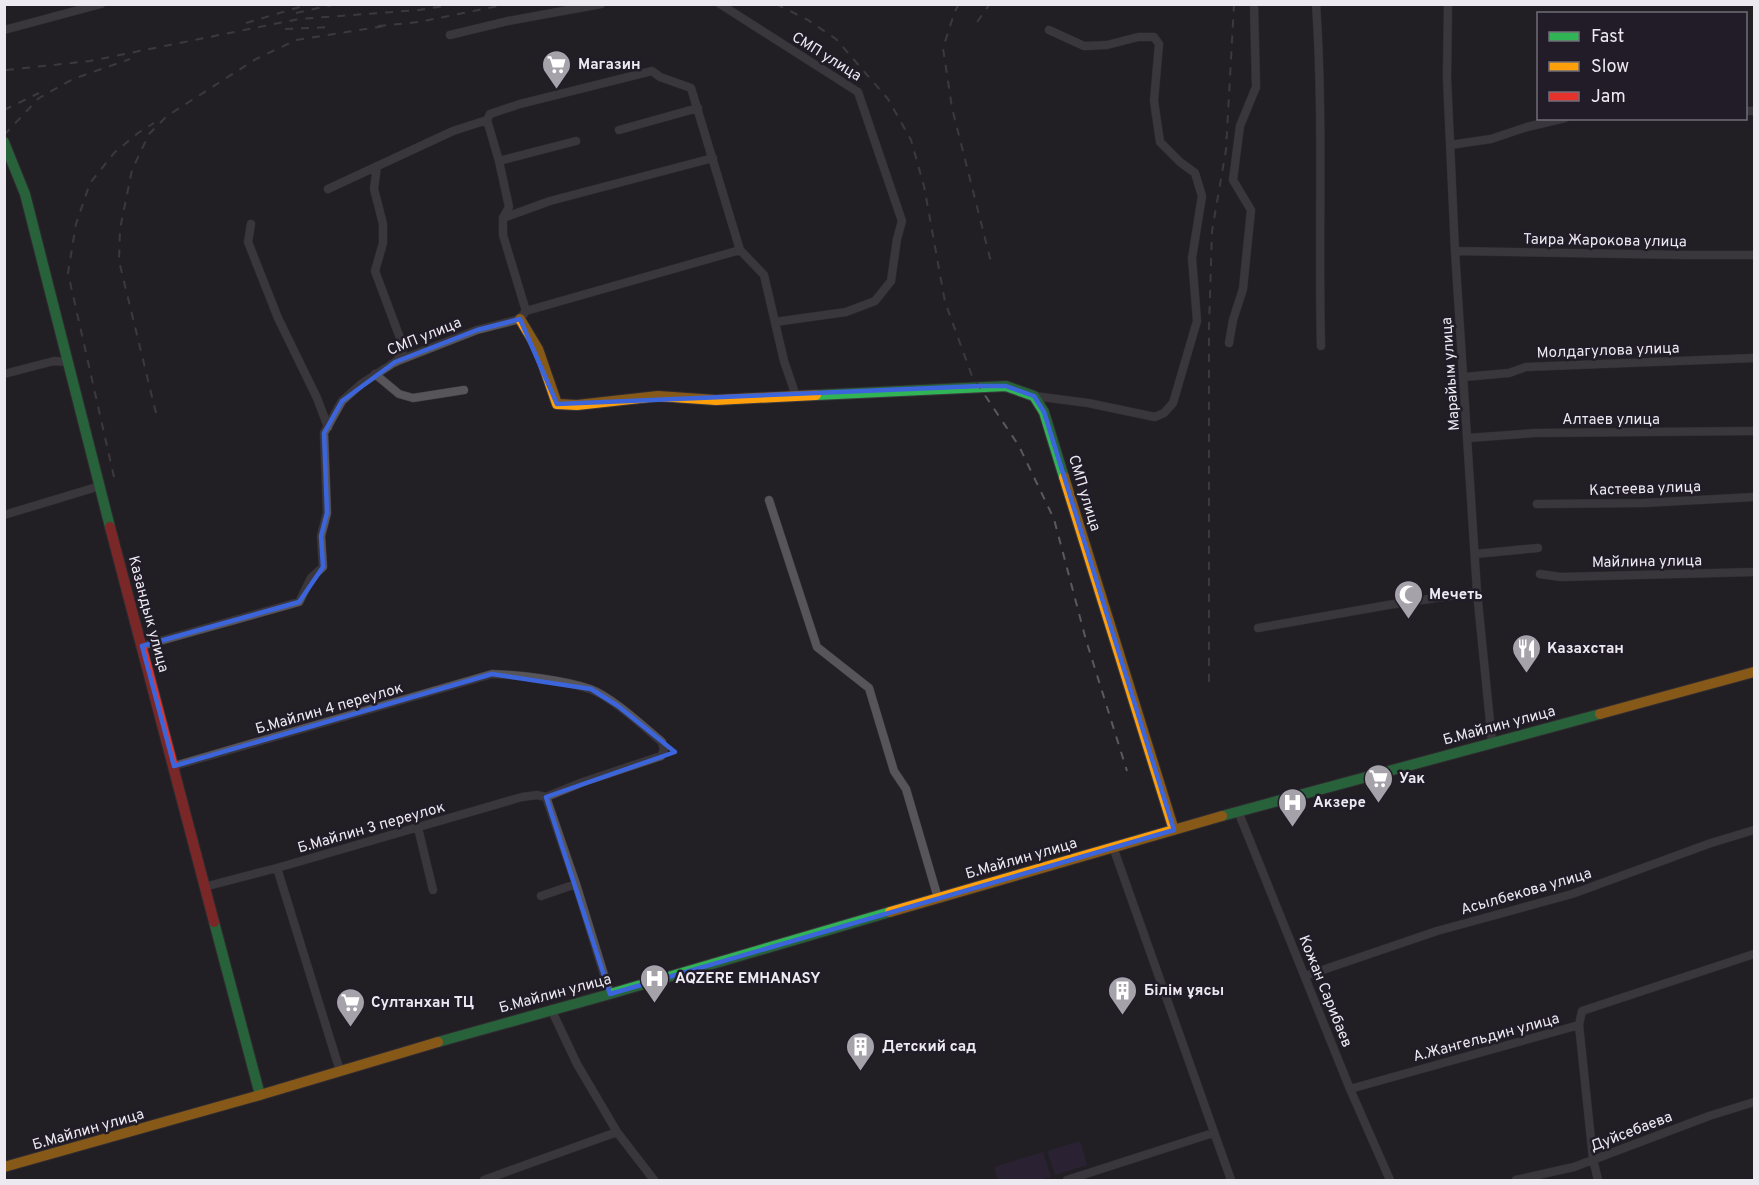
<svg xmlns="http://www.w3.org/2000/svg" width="1759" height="1185" font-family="Overpass,sans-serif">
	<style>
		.green { fill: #332445 }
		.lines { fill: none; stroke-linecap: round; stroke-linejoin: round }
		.street-casing { stroke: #3d3a3f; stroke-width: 9 }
		.fast-casing { stroke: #3d3a3f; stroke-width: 12 }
		.slow-casing { stroke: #3d3a3f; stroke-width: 12 }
		.jam-casing { stroke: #3d3a3f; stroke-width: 12 }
		.street { stroke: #575559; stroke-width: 8 }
		.fast { stroke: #30b455; stroke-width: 10 }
		.slow { stroke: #ff9f0a; stroke-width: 10 }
		.jam { stroke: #e5322d; stroke-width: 10 }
		.rail { stroke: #5a595d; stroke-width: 2; stroke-dasharray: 8 8; stroke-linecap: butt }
		.marked { fill: none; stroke: #3c65dc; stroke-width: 4.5; stroke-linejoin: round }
		.labels { text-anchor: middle; stroke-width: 5; stroke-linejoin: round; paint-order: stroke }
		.street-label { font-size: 15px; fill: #ece9f1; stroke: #211c28 }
		.poi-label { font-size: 15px; font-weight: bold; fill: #ece9f1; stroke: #211c28; text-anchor: start }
	</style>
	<rect width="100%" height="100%" fill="#221f25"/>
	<!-- green -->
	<path class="green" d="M1080,1141L1087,1165L1055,1175L1047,1151Z
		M1043,1152L1051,1177L1038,1180H998L994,1167Z"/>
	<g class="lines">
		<defs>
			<path id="street" d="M720,4L858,92L902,221L897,239L891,281L875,301L846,312L775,322
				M1316,4C1324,118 1318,232 1321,346
				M1448,4L1447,78L1455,251L1477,592L1492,742
				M4,30L101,4
				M450,35L508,21L601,4
				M1746,111H1754
				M619,130L698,108
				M1450,145L1491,139L1527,127L1565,118
				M499,161L576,141
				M377,166L374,189L383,224V243L375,271L403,346L402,353L396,362
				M328,189L453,131L487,120
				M503,218L550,201L713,158
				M251,224L248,242L278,318L317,398L328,427
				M1455,251L1687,255H1754
				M526,311L503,235V218L509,207L499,161L487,120L490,114L520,104L652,71L660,77L691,88L740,250L764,275L784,361L796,396
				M1229,343L1233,320L1243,289L1251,210L1233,180L1240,126L1256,87L1254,4
				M4,374L54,361L67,362
				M375,374L399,394L413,398L464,390
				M1464,377L1509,373L1526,367L1754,358
				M1034,396L1088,403L1155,417L1164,413L1173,403L1197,321L1192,258L1202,196L1195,173L1180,162L1160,142L1154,101L1159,44L1154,37H1138L1107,45L1084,46L1049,30
				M1468,438L1535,433L1754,431
				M769,500L817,647L869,688L894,771L906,789L938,898
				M1537,504L1643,503L1754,497
				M4,515L100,486
				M1475,554L1538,548
				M1540,574L1561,577L1754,572
				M1258,628L1388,605L1477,592
				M142,646L299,602L311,578L323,567L321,536L327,513L324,433L342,401L361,384L395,362L477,330L520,319L526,311L740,250
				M174,766L492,674C521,675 563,680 590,689C612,697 643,726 662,742L664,750L661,756L583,782L546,797
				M546,797L576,884L610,994
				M1238,811L1350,1089L1390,1180
				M418,828L433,890
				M1113,847L1231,1180
				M277,868L340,1071
				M204,887L277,868L522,797L537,795L546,797
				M541,896L576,884
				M1305,976L1437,931L1572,894L1711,843L1754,830
				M551,1009L577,1064L617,1132L654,1180
				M1579,1025L1593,1159L1598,1180
				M1350,1089L1579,1025L1582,1011L1754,954
				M484,1180L617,1132
				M1067,1180L1213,1133
				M1516,1180L1574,1167L1709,1116L1754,1102"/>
			<path id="fast" d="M4,142L25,194L110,527
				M816,395L1006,386L1034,396L1044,412L1064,477
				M1222,816L1600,714
				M214,922L260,1095
				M438,1042L610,994L890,912"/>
			<path id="slow" d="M520,319L538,349L557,404L577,405L658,396L716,400L816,395
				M1064,477L1174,830
				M1600,714L1754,672
				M890,912L1222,816
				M4,1167L260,1095L438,1042"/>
			<path id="jam" d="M110,527L214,922"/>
		</defs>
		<!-- street casing -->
		<use href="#street" class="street-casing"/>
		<!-- fast casing -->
		<use href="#fast" class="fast-casing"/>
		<!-- slow casing -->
		<use href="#slow" class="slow-casing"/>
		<!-- jam casing -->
		<use href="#jam" class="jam-casing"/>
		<!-- street -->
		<use href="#street" class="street"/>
		<!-- fast -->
		<use href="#fast" class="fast"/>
		<!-- slow -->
		<use href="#slow" class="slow"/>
		<!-- jam -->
		<use href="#jam" class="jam"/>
		<!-- rail -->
		<path class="rail" d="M776,4L808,20L836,39L888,99L911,140L924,186L945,302L972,376L1019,446L1054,519L1086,640L1127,771
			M959,4L955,11L943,48L952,108L991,262
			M296,13L336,4
			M977,22L990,4
			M246,23L303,6
			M378,26L419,22L508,4
			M285,29L333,27
			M6,70L90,61L299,19L419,10L457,4
			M4,110L39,93
			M4,135L39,98L73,79L130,59
			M156,413L119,261L120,229L132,170L149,134L167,116L256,59L296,40L385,26
			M114,477L68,273L76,224L90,183L114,153L138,133L154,123
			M1209,682V327L1212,231L1226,150L1234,4"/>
	</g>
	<!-- marked area -->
	<path d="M0 0H1759V1185H0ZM520,319L557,404L980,386H1006L1034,396L1044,412L1174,830L610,994L546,797L675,752L618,706L591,689L492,674L174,766L142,646L299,602L323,567L321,536L327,513L324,433L342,401L395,362L477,330Z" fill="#221f25" fill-opacity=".55" fill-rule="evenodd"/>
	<path class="marked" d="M520,319L557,404L980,386H1006L1034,396L1044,412L1174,830L610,994L546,797L675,752L618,706L591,689L492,674L174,766L142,646L299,602L323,567L321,536L327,513L324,433L342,401L395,362L477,330Z"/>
	<!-- icons -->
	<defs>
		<symbol id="supermarket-pin" viewBox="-11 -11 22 30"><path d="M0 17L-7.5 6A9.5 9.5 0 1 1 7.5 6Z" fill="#a5a2aa" stroke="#211c28"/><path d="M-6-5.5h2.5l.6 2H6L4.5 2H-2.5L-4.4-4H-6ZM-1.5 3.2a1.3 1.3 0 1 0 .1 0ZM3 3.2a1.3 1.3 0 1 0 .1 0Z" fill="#fff"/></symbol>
		<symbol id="mosque-pin" viewBox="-11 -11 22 30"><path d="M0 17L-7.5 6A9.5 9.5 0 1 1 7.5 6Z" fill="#a5a2aa" stroke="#211c28"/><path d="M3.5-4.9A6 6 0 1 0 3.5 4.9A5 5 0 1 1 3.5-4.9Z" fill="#fff"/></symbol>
		<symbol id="restaurant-pin" viewBox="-11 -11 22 30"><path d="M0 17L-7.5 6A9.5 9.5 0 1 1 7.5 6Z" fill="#a5a2aa" stroke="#211c28"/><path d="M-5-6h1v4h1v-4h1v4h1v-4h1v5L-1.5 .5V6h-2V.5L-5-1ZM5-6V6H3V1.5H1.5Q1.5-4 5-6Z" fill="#fff"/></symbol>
		<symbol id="hospital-pin" viewBox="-11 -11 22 30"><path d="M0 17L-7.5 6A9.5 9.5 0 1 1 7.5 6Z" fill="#a5a2aa" stroke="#211c28"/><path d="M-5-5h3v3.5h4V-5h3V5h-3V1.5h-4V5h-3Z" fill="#fff"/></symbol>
		<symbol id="building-pin" viewBox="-11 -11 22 30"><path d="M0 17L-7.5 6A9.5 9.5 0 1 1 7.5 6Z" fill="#a5a2aa" stroke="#211c28"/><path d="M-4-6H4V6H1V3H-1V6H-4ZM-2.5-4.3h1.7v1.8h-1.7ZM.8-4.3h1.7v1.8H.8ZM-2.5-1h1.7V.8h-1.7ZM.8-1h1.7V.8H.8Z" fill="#fff"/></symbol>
	</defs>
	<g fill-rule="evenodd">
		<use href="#supermarket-pin" x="540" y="48" width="33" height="45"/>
		<use href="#mosque-pin" x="1392" y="578" width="33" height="45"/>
		<use href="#restaurant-pin" x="1510" y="632" width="33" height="45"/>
		<use href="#supermarket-pin" x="1362" y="762" width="33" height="45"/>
		<use href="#hospital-pin" x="1276" y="786" width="33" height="45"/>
		<use href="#hospital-pin" x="638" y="962" width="33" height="45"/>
		<use href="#building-pin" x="1106" y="974" width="33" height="45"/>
		<use href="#supermarket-pin" x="334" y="986" width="33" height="45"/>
		<use href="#building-pin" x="844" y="1030" width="33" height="45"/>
	</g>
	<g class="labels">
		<!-- street labels -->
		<g class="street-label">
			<text transform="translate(827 56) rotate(32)" y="5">СМП улица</text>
			<text transform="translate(1605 240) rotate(1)" y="5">Таира Жарокова улица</text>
			<text transform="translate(424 336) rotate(-22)" y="5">СМП улица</text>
			<text transform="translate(1608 350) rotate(-2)" y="5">Молдагулова улица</text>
			<text transform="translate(1450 374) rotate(-94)" y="5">Марайым улица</text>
			<text x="1611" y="424">Алтаев улица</text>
			<text transform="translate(1645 488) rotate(-2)" y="5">Кастеева улица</text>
			<text transform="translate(1085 493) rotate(73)" y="5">СМП улица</text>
			<text transform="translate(1647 561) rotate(-1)" y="5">Майлина улица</text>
			<text transform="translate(149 614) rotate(75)" y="5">Казандык улица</text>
			<text transform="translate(329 708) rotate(-16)" y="5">Б.Майлин 4 переулок</text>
			<text transform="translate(1499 725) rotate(-15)" y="5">Б.Майлин улица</text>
			<text transform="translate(371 827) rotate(-16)" y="5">Б.Майлин 3 переулок</text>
			<text transform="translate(1021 858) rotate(-16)" y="5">Б.Майлин улица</text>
			<text transform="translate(1526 891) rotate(-16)" y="5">Асылбекова улица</text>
			<text transform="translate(1326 991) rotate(68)" y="5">Кожан Сарибаев</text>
			<text transform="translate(555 993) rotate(-15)" y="5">Б.Майлин улица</text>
			<text transform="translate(1486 1037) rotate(-15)" y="5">А.Жангельдин улица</text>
			<text transform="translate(88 1129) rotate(-16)" y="5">Б.Майлин улица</text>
			<text transform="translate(1631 1131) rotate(-21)" y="5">Дуйсебаева</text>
		</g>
		<!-- poi labels -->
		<g class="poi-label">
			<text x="578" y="69">Магазин</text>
			<text x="1429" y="599">Мечеть</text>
			<text x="1547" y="653">Казахстан</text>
			<text x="1399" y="783">Уак</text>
			<text x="1313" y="807">Акзере</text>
			<text x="675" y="983">AQZERE EMHANASY</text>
			<text x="1144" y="995">Білім ұясы</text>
			<text x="371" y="1007">Султанхан ТЦ</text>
			<text x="882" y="1051">Детский сад</text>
		</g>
	</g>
	<!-- border -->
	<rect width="1759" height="1185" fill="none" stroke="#ece9f1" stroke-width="12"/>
	<!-- legend -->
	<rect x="1537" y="12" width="210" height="108" fill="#211c28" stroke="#726e78" stroke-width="1.5"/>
	<rect x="1549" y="32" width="30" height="9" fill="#30b455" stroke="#726e78" stroke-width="1.5"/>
	<text x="1591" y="42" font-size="18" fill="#ece9f1">Fast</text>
	<rect x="1549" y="62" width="30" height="9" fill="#ff9f0a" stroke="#726e78" stroke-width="1.5"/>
	<text x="1591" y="72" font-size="18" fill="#ece9f1">Slow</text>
	<rect x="1549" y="92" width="30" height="9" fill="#e5322d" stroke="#726e78" stroke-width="1.5"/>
	<text x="1591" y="102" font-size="18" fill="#ece9f1">Jam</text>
</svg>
